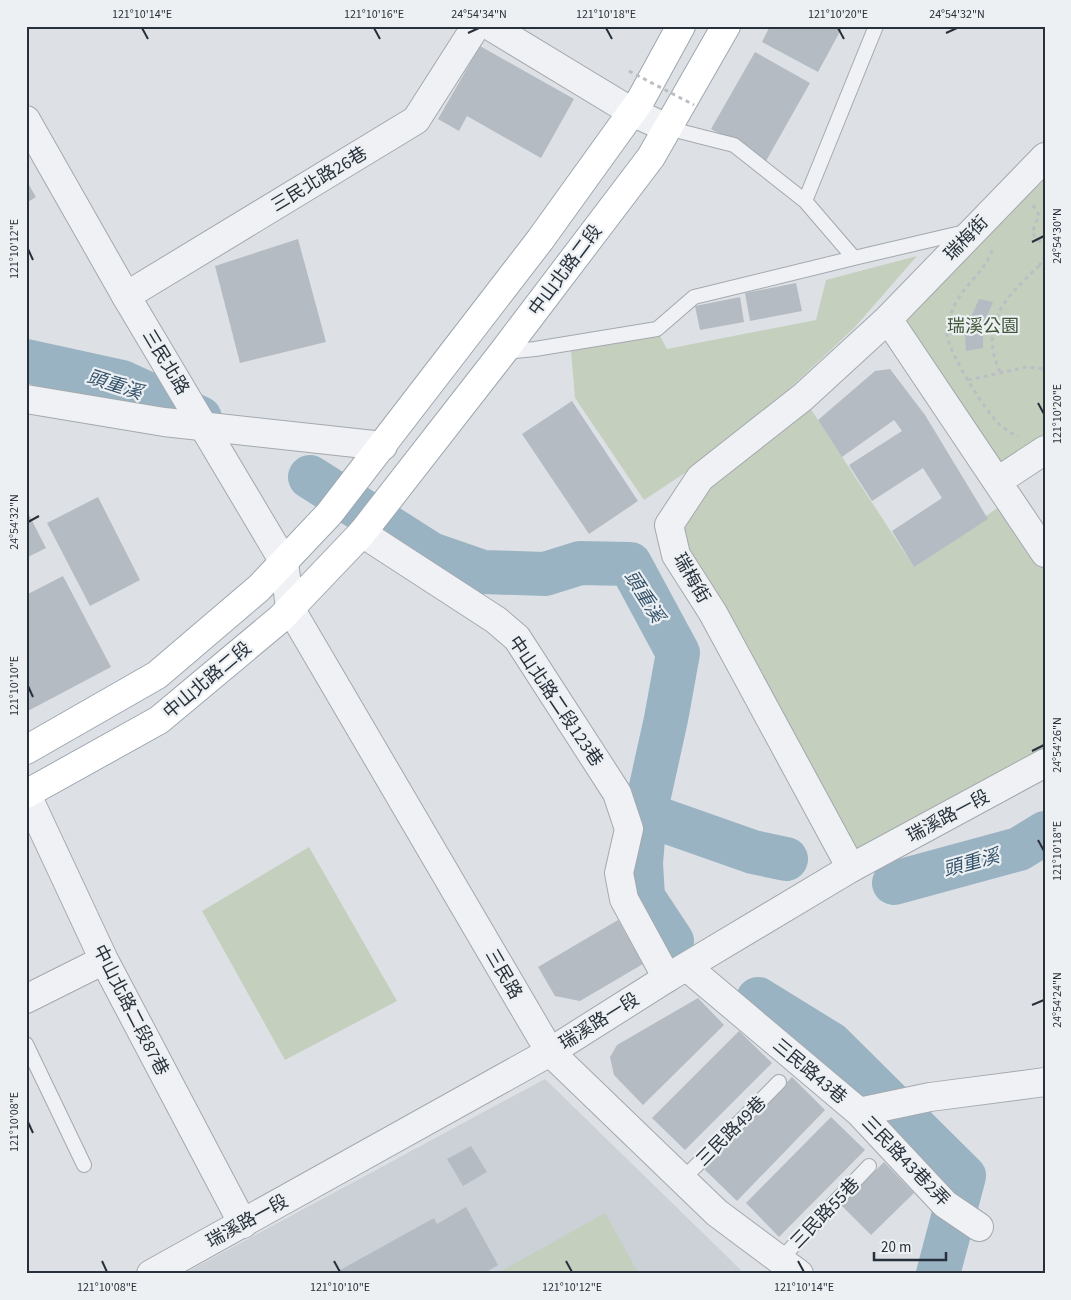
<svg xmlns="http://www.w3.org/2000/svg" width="1071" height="1300" font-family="'Source Sans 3','Noto Sans TC',sans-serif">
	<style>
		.built { fill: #cbd1d7 }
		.green { fill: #c4cfbe }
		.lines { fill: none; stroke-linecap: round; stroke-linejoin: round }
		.river { stroke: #9ab3c3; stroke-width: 44 }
		.building { fill: #b4bbc2 }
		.service-casing { stroke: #a3a9af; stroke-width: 16 }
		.minor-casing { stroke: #a3a9af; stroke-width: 30 }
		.tertiary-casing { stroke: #a3a9af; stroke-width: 30 }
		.primary-casing { stroke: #9da7b0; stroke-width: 30 }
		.path { stroke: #bbbfc4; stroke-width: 3; stroke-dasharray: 4 4; stroke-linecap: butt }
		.service { stroke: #eff1f4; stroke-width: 14 }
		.minor { stroke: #eff1f4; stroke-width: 28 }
		.tertiary { stroke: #eff1f4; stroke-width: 28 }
		.primary { stroke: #fff; stroke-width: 28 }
		.path-bridge { stroke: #bbbfc4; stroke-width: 3; stroke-dasharray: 4 4; stroke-linecap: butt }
		.ticks { fill: none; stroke: #28313b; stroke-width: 2 }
		.labels { text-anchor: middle; stroke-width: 4.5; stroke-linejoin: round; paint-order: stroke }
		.street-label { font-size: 18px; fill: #28313b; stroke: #ecf0f3 }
		.park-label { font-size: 18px; fill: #3f5536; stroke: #ecf0f3 }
		.water-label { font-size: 19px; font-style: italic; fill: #35536b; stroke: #ecf0f3 }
		.neatline { fill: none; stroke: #28313b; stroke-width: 2 }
		.ticks-label { font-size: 12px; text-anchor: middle; fill: #28313b }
	</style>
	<rect width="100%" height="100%" fill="#dde1e5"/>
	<!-- built -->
	<path class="built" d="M545,1079L745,1274H183Z"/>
	<!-- green -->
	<path class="green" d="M1045,179V434L999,464L902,318Z
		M917,256L855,327L735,440L644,500L575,398L571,351L660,336L667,349L816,320L826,280Z
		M803,397L914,567L1010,499L1045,553V763L851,868L669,525Z
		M309,847L397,1001L285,1060L202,911Z
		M605,1213L639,1274H496Z"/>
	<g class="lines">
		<!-- river -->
		<path class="river" d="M26,361L122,382L200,418
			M310,477L431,554L483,572L545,574L580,563L630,564L678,653L666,719L645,814L641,863L643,897L672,941
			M645,814L753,852L786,859
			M894,883L1019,849L1045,833
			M758,999L831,1044L964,1176L938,1274"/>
	</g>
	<!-- building -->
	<path class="building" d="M770,26H843L818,72L762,42Z
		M480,46L574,99L541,158L467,116L459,131L438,119Z
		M755,52L810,83L766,161L711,129Z
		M26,180L36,197L26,203Z
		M298,239L326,342L240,363L215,266Z
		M796,283L802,311L750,321L745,293Z
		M740,297L744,322L700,330L695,306Z
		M979,299L993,302L983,326V348L966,351L965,336L968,324Z
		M890,369L925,415L988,519L914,567L892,531L942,498L923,468L872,501L849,465L902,431L894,420L842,457L818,420L875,371Z
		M572,401L638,501L589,534L522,434Z
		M98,497L140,580L90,606L47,523Z
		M26,509L46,548L26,558Z
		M63,576L111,667L26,712V595Z
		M618,920L643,964L580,1001L555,996L538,967Z
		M698,998L724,1025L643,1105L614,1075L610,1057L617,1045Z
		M739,1031L772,1063L685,1150L652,1118Z
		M792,1077L825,1110L737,1201L703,1168Z
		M831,1117L865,1150L779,1237L746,1203Z
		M471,1146L487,1172L463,1186L447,1159Z
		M884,1162L914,1193L871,1235L841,1205Z
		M466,1207L498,1265L483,1274H333L434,1218L437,1224Z"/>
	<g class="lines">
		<defs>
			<path id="service" d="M667,128L734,145L805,201L854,258L965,232
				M805,201L876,26
				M504,352L535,349L657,329L694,297L854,258
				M26,1044L84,1165
				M682,1180L779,1082
				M780,1260L869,1166"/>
			<path id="minor" d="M490,26L632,112L667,128
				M126,296L416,120L476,26
				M888,319L1045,553
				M26,399L164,422L383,446
				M998,481L1045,450
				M362,533L496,620L517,638L617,793L629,829L619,873L624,899L667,978
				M26,793L104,960L243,1224
				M851,868L713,613L676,555L669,525L700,478L803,397L888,319L1045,157
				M687,967L859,1112L945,1204L979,1227
				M26,999L104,960
				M859,1112L930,1097L1045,1082"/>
			<path id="tertiary" d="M26,120L126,296L284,562L290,608L550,1052L717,1213L799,1274
				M151,1274L550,1052L667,978L851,868L1045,763"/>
			<path id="primary" d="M26,750L157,675L259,588L329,514L540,240L640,101L681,26
				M26,794L159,720L281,618L362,533L503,352L651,157L726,26"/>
		</defs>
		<!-- service casing -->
		<use href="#service" class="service-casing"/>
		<!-- minor casing -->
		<use href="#minor" class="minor-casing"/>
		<!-- tertiary casing -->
		<use href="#tertiary" class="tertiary-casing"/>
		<!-- primary casing -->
		<use href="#primary" class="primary-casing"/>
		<!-- path -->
		<path class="path" d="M1033,205L1039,215L1032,233L1045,247
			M992,250C987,270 961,287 953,309C950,316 946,328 947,335C949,353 985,411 999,424C1004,429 1012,433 1018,437
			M1039,266L1045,256
			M1000,372C978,323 1006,297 1039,266L1045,270
			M968,380L1027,367L1045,369"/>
		<!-- service -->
		<use href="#service" class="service"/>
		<!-- minor -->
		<use href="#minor" class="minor"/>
		<!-- tertiary -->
		<use href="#tertiary" class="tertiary"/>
		<!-- primary -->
		<use href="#primary" class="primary"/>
		<!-- path-bridge -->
		<path class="path-bridge" d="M629,71L694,105"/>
	</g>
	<!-- ticks -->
	<path class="ticks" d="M142,28L148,39M374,28L380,39M606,28L612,39M838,28L844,39M468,33L479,28M946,33L957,28M1032,242L1044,236M28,249L33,260M1038,403L1044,414M28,522L39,516M28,686L33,697M1032,751L1044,745M1038,840L1044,851M1032,1005L1044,1000M28,1122L33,1133M102,1261L107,1272M334,1261L340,1272M566,1261L572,1272M798,1261L804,1272"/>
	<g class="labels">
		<!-- street labels -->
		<g class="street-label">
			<text transform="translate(319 179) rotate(-31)" y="6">三民北路26巷</text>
			<text transform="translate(966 238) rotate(-46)" y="6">瑞梅街</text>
			<text transform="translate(565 270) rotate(-53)" y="6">中山北路二段</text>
			<text transform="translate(166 362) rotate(59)" y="6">三民北路</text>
			<text transform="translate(692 578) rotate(60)" y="6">瑞梅街</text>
			<text transform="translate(207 680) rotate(-40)" y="6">中山北路二段</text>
			<text transform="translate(556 701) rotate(56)" y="6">中山北路二段123巷</text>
			<text transform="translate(948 816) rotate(-28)" y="6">瑞溪路一段</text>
			<text transform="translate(504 974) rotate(60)" y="6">三民路</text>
			<text transform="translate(131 1010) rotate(63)" y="6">中山北路二段87巷</text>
			<text transform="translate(599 1021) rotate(-32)" y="6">瑞溪路一段</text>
			<text transform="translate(810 1071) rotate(40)" y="6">三民路43巷</text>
			<text transform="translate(731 1131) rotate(-45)" y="6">三民路49巷</text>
			<text transform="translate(906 1161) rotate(46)" y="6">三民路43巷2弄</text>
			<text transform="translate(825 1213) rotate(-46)" y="6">三民路55巷</text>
			<text transform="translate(247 1221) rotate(-29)" y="6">瑞溪路一段</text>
		</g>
		<!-- park labels -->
		<g class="park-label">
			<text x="983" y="332">瑞溪公園</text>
		</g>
		<!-- water labels -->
		<g class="water-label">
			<text transform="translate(115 384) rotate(18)" y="7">頭重溪</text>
			<text transform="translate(645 596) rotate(58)" y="7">頭重溪</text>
			<text transform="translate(971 862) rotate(-15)" y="7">頭重溪</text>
		</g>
	</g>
	<!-- border -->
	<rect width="1071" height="1300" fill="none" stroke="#ecf0f3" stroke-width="55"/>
	<!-- scale -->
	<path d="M874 1252v8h72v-8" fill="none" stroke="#28313b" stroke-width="2.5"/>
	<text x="881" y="1252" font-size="15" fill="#28313b" stroke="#ecf0f3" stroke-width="4" paint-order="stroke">20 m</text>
	<rect x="28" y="28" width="1016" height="1244" class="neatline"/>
	<g class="ticks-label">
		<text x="142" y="18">121°10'14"E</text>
		<text x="374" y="18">121°10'16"E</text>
		<text x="479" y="18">24°54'34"N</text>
		<text x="606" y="18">121°10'18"E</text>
		<text x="838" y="18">121°10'20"E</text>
		<text x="957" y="18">24°54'32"N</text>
		<text transform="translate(1057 236) rotate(-90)" y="4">24°54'30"N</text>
		<text transform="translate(14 249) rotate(-90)" y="4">121°10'12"E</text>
		<text transform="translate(1057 414) rotate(-90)" y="4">121°10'20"E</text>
		<text transform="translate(14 522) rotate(-90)" y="4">24°54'32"N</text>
		<text transform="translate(14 686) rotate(-90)" y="4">121°10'10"E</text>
		<text transform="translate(1057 745) rotate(-90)" y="4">24°54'26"N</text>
		<text transform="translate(1057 851) rotate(-90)" y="4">121°10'18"E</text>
		<text transform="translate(1057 1000) rotate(-90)" y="4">24°54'24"N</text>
		<text transform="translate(14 1122) rotate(-90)" y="4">121°10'08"E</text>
		<text x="107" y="1291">121°10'08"E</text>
		<text x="340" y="1291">121°10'10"E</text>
		<text x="572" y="1291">121°10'12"E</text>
		<text x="804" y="1291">121°10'14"E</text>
	</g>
</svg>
